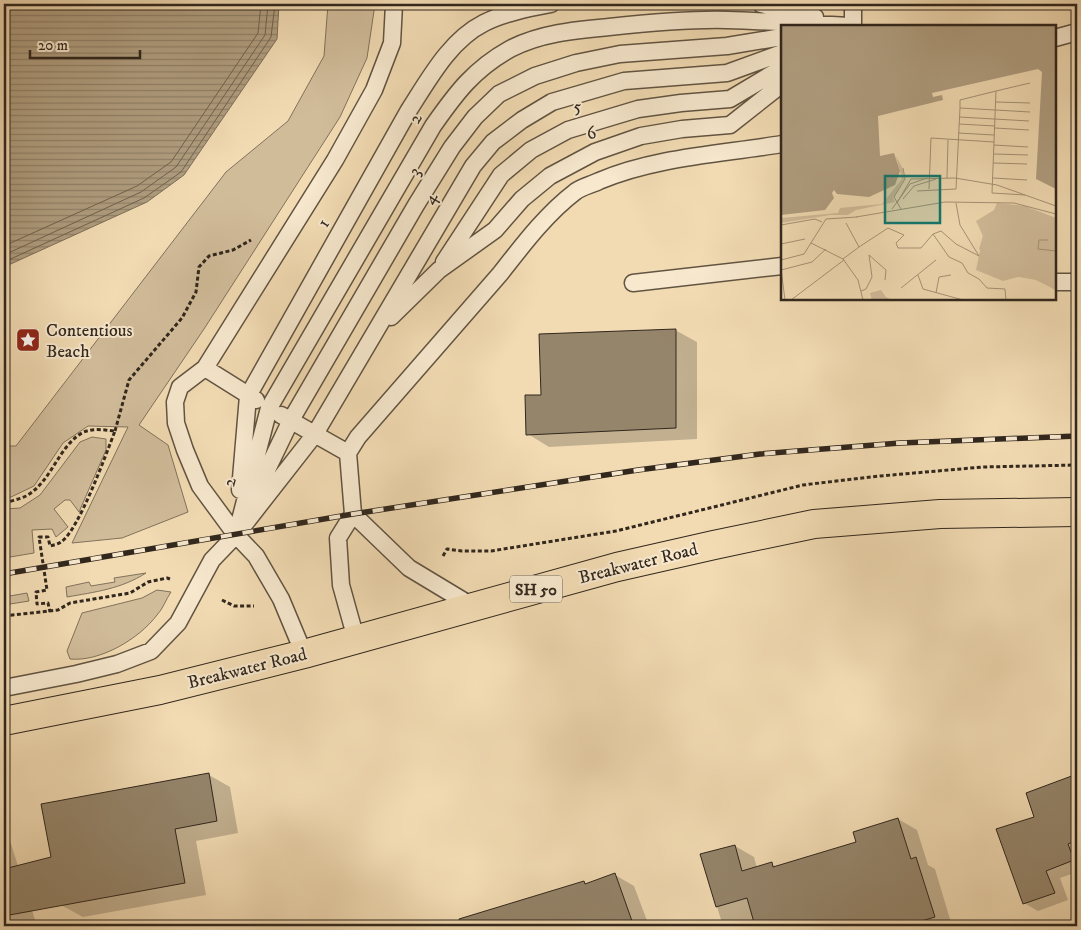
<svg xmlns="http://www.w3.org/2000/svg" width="1081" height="930" font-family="'IM FELL DW Pica',serif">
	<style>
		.green { fill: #d1bc9a; stroke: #81725c }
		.water { fill: url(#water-rules); stroke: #7d6e58 }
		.shadow { fill: #0003 }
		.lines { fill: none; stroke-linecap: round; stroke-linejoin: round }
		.shore { stroke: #70624e; stroke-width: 1 }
		.building { fill: #95856b; stroke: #31271d }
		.lane-casing { stroke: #615442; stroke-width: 19 }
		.highway-casing { stroke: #31271d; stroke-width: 30 }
		.path { stroke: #31271d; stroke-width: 3; stroke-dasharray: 4 2.5; stroke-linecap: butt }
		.lane { stroke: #f7e8ce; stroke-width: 16 }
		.highway { stroke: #f2dbb3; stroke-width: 28 }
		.rail-casing { stroke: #31271d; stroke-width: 5.5 }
		.rail { stroke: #f7e8ce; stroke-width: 4; stroke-dasharray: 11; stroke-linecap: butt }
		.labels { text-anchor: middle; stroke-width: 4; stroke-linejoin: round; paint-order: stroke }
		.shield { fill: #f7e8ce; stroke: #6c6152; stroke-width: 1 }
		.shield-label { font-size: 16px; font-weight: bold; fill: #31271d }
		.street-label { font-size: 18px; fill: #31271d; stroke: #f7e8ce }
		.poi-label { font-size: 18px; fill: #31271d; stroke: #f7e8ce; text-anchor: start }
		.inset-road { fill: none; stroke: #a59377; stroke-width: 1 }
		.view { fill: #0f766e; fill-opacity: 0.15; stroke: #0f766e; stroke-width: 2.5 }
		.inset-edge { fill: none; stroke: #31271d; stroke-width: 2.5 }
	</style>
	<defs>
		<pattern id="water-rules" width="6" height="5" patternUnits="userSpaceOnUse" patternTransform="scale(1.25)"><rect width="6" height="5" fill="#b09e80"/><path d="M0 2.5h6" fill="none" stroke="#908168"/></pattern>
	</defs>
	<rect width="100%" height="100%" fill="#f2dbb3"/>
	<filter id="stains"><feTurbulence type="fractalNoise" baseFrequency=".004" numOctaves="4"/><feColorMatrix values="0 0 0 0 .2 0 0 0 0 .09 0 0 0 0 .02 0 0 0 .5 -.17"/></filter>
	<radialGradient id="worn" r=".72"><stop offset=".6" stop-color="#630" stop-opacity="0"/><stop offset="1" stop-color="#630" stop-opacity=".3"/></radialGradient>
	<!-- green -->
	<path class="green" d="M328,4H375L367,58L340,117L204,329L139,425L168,445L188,512L122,538L72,543L128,427L88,426L63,443L34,486L11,497L4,498V446H16L226,172L288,121L324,56Z
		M92,437L106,439V450L79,512L70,500H65L54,509L68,527L56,537L52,529L32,530L34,553L4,558V509L20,508L40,495L80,442Z
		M146,573C121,589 95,592 67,597L66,587L89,582L91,586L115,582L114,578Z
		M157,590L171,592C166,599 163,609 157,615C139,639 100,662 70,659L67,651L82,613L142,598Z
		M27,593L29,601L4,605V597Z"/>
	<!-- water -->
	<path class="water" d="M4,4H279L277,39L184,175L147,202L4,267Z"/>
	<!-- shadow -->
	<path class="shadow" d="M675,330L697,342V439L549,447L528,434L542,396Z
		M209,775L230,787L238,833L196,841L206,895L83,917L61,905Z
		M1077,775V872L1060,878L1068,900L1038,911L1024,903L1036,818L1027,793Z
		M898,819L917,830L928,865L935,869L952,926H723L701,855L735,846L754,857L757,868L771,864L777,867L858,842Z
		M4,827L6,828L37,926H4Z
		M615,875L634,886L649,926H493L488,911L584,882L588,884Z"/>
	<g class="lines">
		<!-- shore -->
		<path class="shore" d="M4,246L137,186L171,162L258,33L261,4
			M4,255L141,192L176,167L265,35L268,4
			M4,262L144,198L181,172L271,37L275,4"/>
	</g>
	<!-- building -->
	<path class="building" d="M676,329V428L526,435L525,395H541L539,334Z
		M209,773L217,821L175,829L185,883L4,916V869L51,857L41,804Z
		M1077,774V840L1068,844L1074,860L1046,871L1055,893L1023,904L996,829L1034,817L1026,793Z
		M898,818L911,859L916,857L935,917L905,926H755L747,898L716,907L700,854L735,845L742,871L772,862L773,867L856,842L853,832Z
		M615,873L632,921L617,926H460L459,919L584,881L585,884Z"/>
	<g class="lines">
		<defs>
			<path id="lane" d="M761,4L815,17
				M853,4V26
				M1055,38L1077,32
				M444,262L501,175L531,150L568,130L638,109L681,103L730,99L782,68
				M1055,282H1077
				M633,283L782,266
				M391,317L439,270L495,230L522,199L550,176L595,152L641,136L682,129L730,125L782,84
				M205,368L256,400
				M281,415L348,453L353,514L409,568L472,606
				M348,453L358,437L500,274C522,246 546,214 575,192C581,187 591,185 599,181C655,157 722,154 782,144
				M240,490L248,396L409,110C429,79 450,40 484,23C503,13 530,8 551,4
				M252,501L291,420L416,205L452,147L475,117L499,94L535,76L576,63L620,54L727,46L782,37
				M353,514L338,538L341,585L356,639
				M238,528L269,408L433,126C456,93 474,69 510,49C540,33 576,30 609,27C647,23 689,19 727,20C767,21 808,24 848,26
				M304,654L281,599L256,556L236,535L200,486L185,450L176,423L175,402L180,387L205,368L335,160L374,90L392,43L394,4
				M4,688L76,674L117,664L151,651L178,623L212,560L236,535L315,434L473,166L493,142L522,120L552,102L624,81L727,73L782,53"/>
			<path id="highway" d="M4,721L160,690L304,654L617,567L714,545L814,524L940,514L1077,512"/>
		</defs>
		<!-- lane casing -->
		<use href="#lane" class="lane-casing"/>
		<!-- highway casing -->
		<use href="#highway" class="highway-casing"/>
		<!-- path -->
		<path class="path" d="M115,431L129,380L182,318L196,292L199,267L209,256L233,250L251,240
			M4,503C11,501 20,499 26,496C52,482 59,444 84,432C93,428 105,430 115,431C106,454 79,530 61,542C58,544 54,545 50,546L48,537H39L47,590L36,592L37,604L48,603L50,612
			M443,556L447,549L462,551H491L616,531L803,485L880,476L983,467L1077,465
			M222,600L234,606H254
			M4,616L58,610L70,603L130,593L148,582L167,578L170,579"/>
		<!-- lane -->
		<use href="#lane" class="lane"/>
		<!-- highway -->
		<use href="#highway" class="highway"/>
		<defs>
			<path id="rail" d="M4,574L353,514L638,470L760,454L900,443L1077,436"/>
		</defs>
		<!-- rail casing -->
		<use href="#rail" class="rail-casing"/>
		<!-- rail -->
		<use href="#rail" class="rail"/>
	</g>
	<!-- icons -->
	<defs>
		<symbol id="sight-square" viewBox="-11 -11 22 22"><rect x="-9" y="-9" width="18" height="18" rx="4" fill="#8f2418" stroke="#f7e8ce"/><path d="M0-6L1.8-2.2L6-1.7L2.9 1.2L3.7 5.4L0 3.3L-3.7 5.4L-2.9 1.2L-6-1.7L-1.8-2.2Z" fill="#fff"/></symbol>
	</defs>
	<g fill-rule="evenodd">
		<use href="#sight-square" x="14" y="326" width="28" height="28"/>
	</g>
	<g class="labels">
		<!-- shield labels -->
		<rect class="shield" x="510" y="575.5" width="52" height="27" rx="4"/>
		<g class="shield-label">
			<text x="536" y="595">SH 50</text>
		</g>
		<!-- street labels -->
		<g class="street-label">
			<text transform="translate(577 106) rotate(-18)" y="6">5</text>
			<text transform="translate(415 118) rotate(-58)" y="6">2</text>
			<text transform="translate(591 133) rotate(-23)" y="6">6</text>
			<text transform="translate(414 171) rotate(-59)" y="6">3</text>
			<text transform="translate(430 198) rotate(-60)" y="6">4</text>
			<text transform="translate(323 223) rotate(-60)" y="6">1</text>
			<text transform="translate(229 482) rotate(-75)" y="6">2</text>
			<text transform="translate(638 563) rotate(-14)" y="6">Breakwater Road</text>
			<text transform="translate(247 668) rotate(-14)" y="6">Breakwater Road</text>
		</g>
		<!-- poi labels -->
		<g class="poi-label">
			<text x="46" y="336">Contentious<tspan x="46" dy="21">Beach</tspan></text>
		</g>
	</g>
	<!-- overview -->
	<g transform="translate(781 25)">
		<rect width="275" height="275" fill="#f2dbb3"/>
		<path d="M115,131L122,144L123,154L112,173L114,177L75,185L67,190H49L0,198V193L57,188L59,183L101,179L121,154ZM216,178L244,181L275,193V265L245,250L222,256L195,245L202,211L195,196L213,185Z" fill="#d1bc9a"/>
		<path d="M218,182H221L230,194L224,205L216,208L219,217L225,216L230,224L234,225L239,214L248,213L256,221L275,222V266L261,256L227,250L216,232L198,224L202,211L199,201ZM100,265L105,272L111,275H91L89,268Z" fill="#d1bc9a"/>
		<path d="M0,0H275V164L255,154L261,47L257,44L151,68L152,72L161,70L162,75L97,91L99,131L113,128L119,146L114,160L88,172L56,169L53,165L51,168L53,173L44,185L0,190Z" fill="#b09e80"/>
		<path class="inset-road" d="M215,66L249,58M215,77L249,78M179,83V75L215,66L211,168L244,170M178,92L248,96M178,99L214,101M214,103L248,105M177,108L213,110M213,120L247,122M213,129L247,130M212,138L246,139M166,153L167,115M212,153L246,155M148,164L150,113L213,117M136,166L175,164L179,83L249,87M122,174L133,161L155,154M116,178L130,154L174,153L216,160L275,181M175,178L179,200L198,231M111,184L129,159L146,153M120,184L113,172L124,154L122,143M75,192L164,177L233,178L275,189M0,200L34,194L41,197M152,209L160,206L175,219L198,231M267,215H258L257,224L275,226M30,218L62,234L77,255L82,275M0,219L24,214M78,222L107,203L123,210L115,218L117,223H140L152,209L168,232L181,238L187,248L198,254L206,263L224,264L225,275M62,234L78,222L65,198M0,235L23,229L45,194L76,192M0,244L4,275M0,245L31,237L45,224M137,250L142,264L182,275M120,263L155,235M80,266L85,264L91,252L88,230L105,245L104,255M155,268L158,252L170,250M10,275L63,235"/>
		<path class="view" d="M104,151H159V198H104Z"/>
		<rect width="275" height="275" class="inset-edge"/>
	</g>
	<!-- margin -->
	<rect width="1081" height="930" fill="none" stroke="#f2dbb3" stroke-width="20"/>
	<rect x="5" y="5" width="1071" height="920" fill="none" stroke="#31271d" stroke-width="2.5"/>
	<rect x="10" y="10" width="1061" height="910" fill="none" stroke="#31271d"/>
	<!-- scale -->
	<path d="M30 50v8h110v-8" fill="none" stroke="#31271d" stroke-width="2.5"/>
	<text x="38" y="50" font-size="15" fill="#31271d" stroke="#f7e8ce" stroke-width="4" paint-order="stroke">20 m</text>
	<rect width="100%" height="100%" filter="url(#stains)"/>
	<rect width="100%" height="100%" fill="url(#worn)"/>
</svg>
